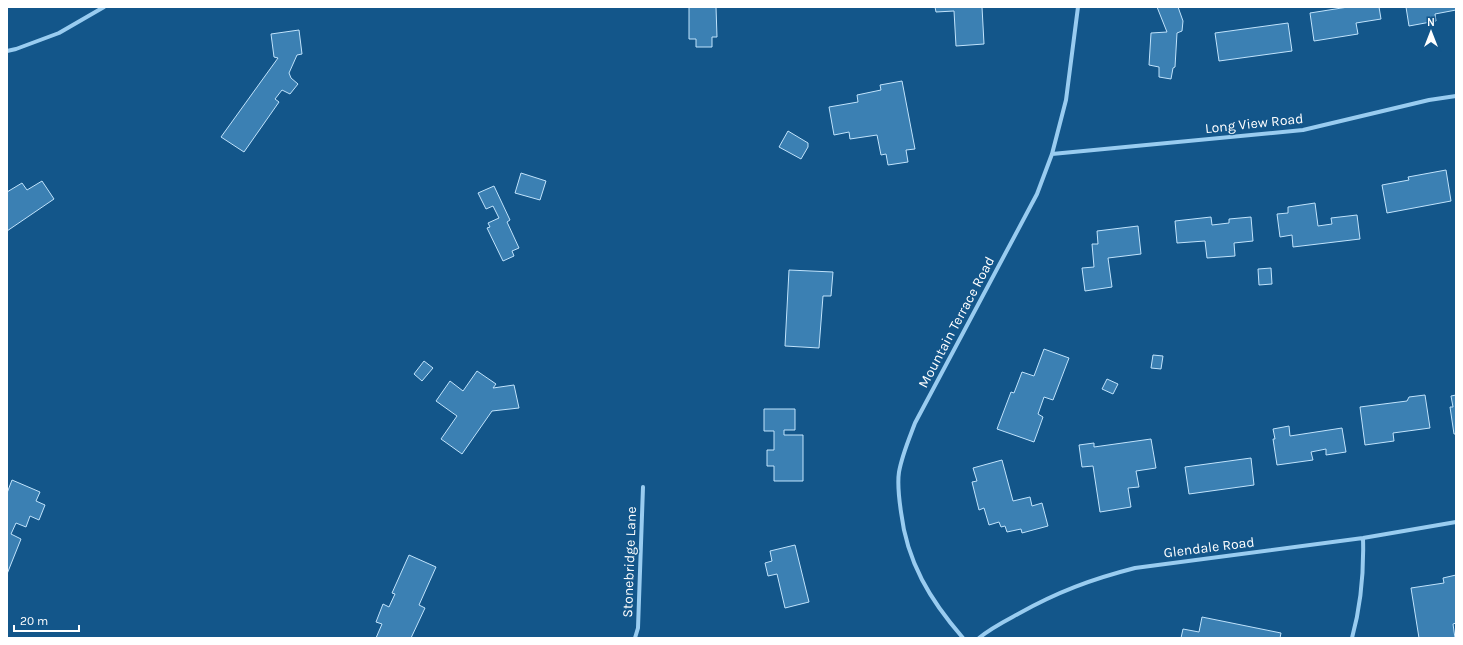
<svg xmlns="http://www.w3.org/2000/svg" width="1463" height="645" font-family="Karla,sans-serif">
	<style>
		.building { fill: #3b80b3; stroke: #c0e3fc }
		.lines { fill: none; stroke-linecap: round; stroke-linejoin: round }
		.street { stroke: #99ccf0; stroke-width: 4 }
		.labels { text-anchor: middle; stroke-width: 3; stroke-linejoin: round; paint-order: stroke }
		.street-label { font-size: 14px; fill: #fff; stroke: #13568a }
	</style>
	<rect width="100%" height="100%" fill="#13568a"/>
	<!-- building -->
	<path class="building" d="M689,7H716L717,37H712V47H696V39H689Z
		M935,7H982L984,44L956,46L954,11L936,12Z
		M1157,7H1178L1183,21L1182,31L1177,33L1175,67L1173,68L1171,79L1159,77V67L1149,65L1151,33L1167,32Z
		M1348,7H1379L1381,19L1356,23L1358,34L1314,41L1310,13Z
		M1406,7H1456V10L1435,14L1436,21L1409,26Z
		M1288,23L1292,51L1219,61L1215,33Z
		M299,30L302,54L297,55L289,73L291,78L298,84L290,94L282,90L275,99L279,102L244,152L221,137L278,58L274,57L271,34Z
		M902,81L915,149L906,150L908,162L888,165L886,154L881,155L877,135L850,139L849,132L834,135L829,107L858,102L857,95L881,90L880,85Z
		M788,131L808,143V147L801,159L779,147Z
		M1446,170L1451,201L1387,213L1382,185L1409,180L1408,177Z
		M521,173L546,181L540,200L515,193Z
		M42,181L54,199L7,231V192L22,183L27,190Z
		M494,186L510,220L507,222L519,248L512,251L514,256L503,261L487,228L490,227L488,223L499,218L493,206L486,209L478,193Z
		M1315,203L1318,226L1332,224L1331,218L1357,215L1360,239L1293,247L1292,235L1280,237L1277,214L1288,213V207Z
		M1211,217L1212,225L1229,223V219L1251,217L1253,241L1234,243L1235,256L1207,258L1205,241L1177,243L1175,221Z
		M1138,226L1141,254L1108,258L1112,287L1085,291L1082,268L1094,267L1092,244H1098L1097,231Z
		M1271,268L1272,284L1259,285L1258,269Z
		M789,270L833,272L831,296H823L819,348L785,346Z
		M1044,349L1069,358L1053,400L1044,397L1038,414L1043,417L1034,442L997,429L1011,392L1014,393L1022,372L1034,376Z
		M1153,355L1163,356L1161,369L1151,368Z
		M424,361L433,368L422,381L414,374Z
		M477,371L496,384L493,388L514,385L519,408L492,411L462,454L441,439L457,416L436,401L450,381L463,391Z
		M1107,379L1118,384L1113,394L1102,389Z
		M1425,395L1430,428L1393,433L1394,441L1365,445L1360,407L1407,401L1409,397Z
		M1456,395V434H1454L1450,407H1453L1451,396Z
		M764,409H795V430H784V435H803V481H774V466H767V450H774V431H764Z
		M1289,426L1290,436L1342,428L1346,452L1326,455V449L1311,452L1313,460L1277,465L1273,439H1275L1273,429Z
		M1151,439L1156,468L1136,471L1139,487L1128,488L1131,507L1100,512L1093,466L1082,467L1079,445L1094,443V447Z
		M1251,458L1254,485L1189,494L1185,467Z
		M1002,460L1013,501L1030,497L1032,506L1042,503L1048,526L1022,533L1021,529L1007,532L1005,526L1001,527L999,522L989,525L984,508L979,510L972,482L977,481L973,468Z
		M12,480L40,492L36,501L45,505L39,520L30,516L26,527L16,523L11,534L21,539L7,574V493Z
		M795,545L809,602L785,608L777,574L768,576L765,563L772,561L770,551Z
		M409,555L436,567L419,605L425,608L411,638H376L382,624L376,622L383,604L389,607L395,594L392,593Z
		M1456,575V623L1453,624L1455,638H1419L1411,588L1444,583L1443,578Z
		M1202,617L1281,633L1280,638H1181L1183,629L1199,632Z"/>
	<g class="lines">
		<!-- street -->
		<path class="street" d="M7,51L16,49L59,33L104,7
			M1052,154L1303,130L1429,100L1456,96
			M635,638L638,628L643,487
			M963,638C930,600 907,562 901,512C899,498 897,485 899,472C902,455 909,439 915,423L1037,194L1052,154L1066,100L1078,7
			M979,638C991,628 1005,621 1018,614C1057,592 1092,579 1135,568L1363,538L1456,522
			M1352,638C1361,605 1364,572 1363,538"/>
	</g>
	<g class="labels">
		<!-- street labels -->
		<g class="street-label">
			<text transform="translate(1254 123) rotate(-6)" y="5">Long View Road</text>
			<text transform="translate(956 322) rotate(-62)" y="5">Mountain Terrace Road</text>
			<text transform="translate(1209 547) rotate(-7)" y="5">Glendale Road</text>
			<text transform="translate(629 562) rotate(-88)" y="5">Stonebridge Lane</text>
		</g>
	</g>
	<!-- border -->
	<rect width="1463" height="645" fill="none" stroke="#ffffff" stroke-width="16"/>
	<!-- north arrow -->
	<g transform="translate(1431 32)" stroke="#13568a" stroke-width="3" paint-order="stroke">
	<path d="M0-3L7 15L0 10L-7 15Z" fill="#ffffff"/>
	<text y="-6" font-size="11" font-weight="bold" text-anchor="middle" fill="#ffffff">N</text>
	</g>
	<!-- scale -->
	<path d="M14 625v6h65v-6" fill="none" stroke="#ffffff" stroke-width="2"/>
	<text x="20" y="625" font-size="12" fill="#ffffff" stroke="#13568a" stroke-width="3" paint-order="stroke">20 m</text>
</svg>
